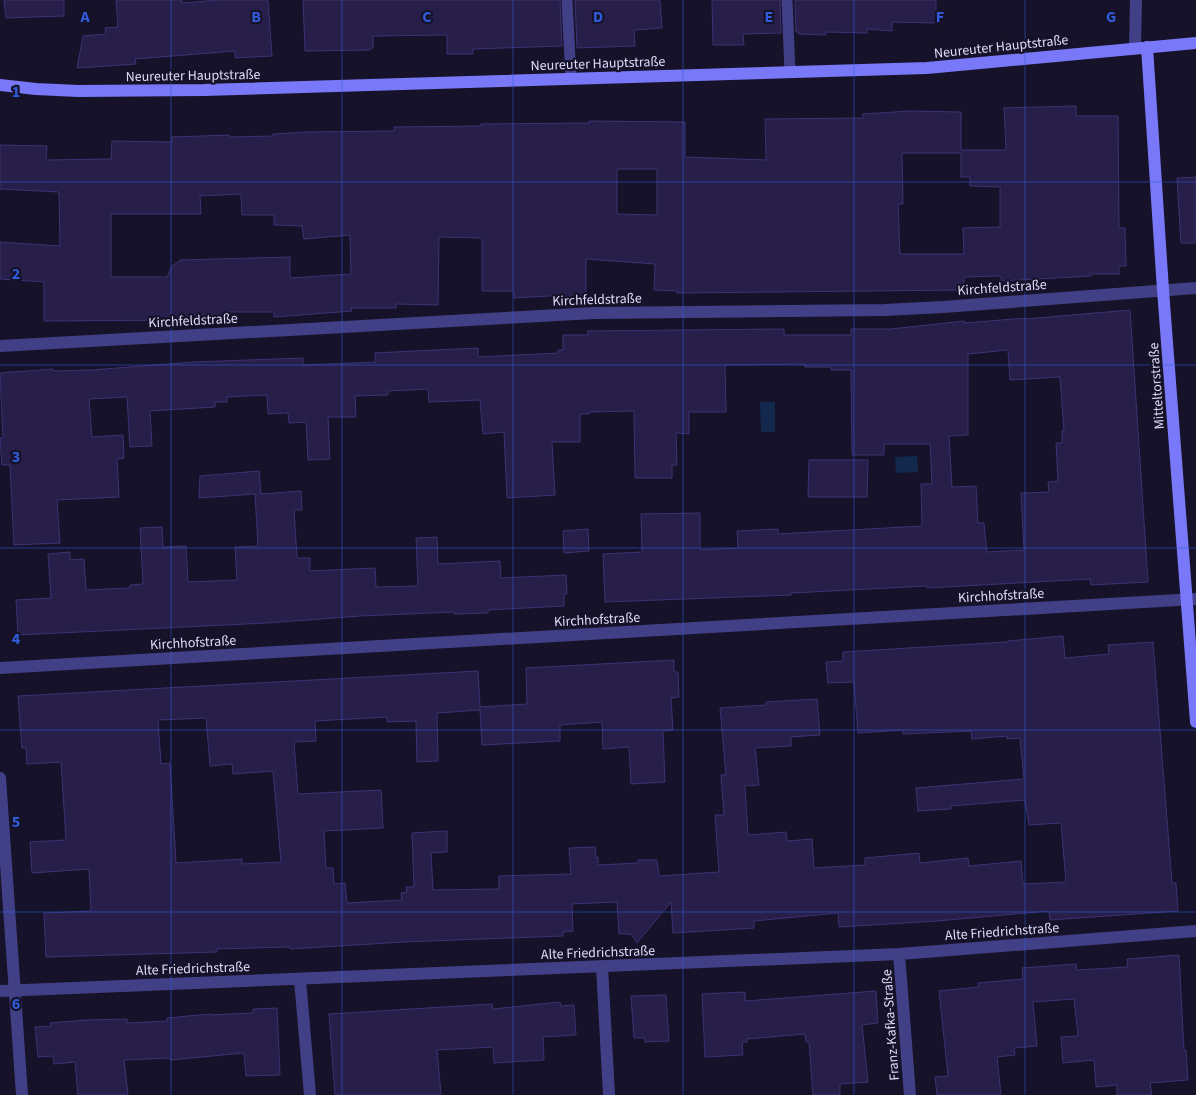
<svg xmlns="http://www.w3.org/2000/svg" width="1196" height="1095" font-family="'Source Sans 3',sans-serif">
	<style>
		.water { fill: #12294d }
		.building { fill: #271f49; stroke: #3e3274; fill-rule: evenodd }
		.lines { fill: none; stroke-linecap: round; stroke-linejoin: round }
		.lane { stroke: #414086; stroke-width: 11 }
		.street { stroke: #414086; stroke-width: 12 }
		.secondary { stroke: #7978f8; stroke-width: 12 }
		.grid { fill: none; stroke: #305cdc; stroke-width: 1; stroke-opacity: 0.55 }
		.labels { text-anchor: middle; stroke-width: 4.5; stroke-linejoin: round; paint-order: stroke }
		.street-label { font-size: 14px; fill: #dfdcfd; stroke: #161229 }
		.grid-label { font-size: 16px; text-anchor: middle; font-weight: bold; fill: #305cdc; stroke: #161229; stroke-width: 4.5; stroke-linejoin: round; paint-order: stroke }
	</style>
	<rect width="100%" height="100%" fill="#161229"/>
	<!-- water -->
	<path class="water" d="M760,402H775V432H761Z
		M917,456L918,472L896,473L895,457Z"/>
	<!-- building -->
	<path class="building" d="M4,0H64V16L6,18Z
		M116,0H182V3L219,0H268L272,56L235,58V51L135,59L136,64L77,68L83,36L106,34L105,28L118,27Z
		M303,0H560L562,46L473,49V54H447V35L373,36V48H371L370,50L305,51Z
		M575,0H660L662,28L634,30L635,46L577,48Z
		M712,0H780L781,33L743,34L744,45H713Z
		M795,0H936V23L892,22V31L867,29V33L826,32V35L799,34V32H796Z
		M1076,106V116H1118L1119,228H1125L1126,266H1119V274H1091V276L1002,281L1000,276L964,277V290L677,293V291L654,290L655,264L586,259V297L548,296L514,298V291H482V238L439,237L438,305L396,304V308H351L352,311L274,317V312H226L227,315H188V320L44,321V282L0,279V242L60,246L59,192L0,189V145L47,146L46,160L111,159L112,141L172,142V137L229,135L230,137L273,136V134L305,132L394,131V127L481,126V124L589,123V121L685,122V157L766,160L765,119L863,118V114L910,111L961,112V150H1006L1004,108ZM902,153H961V177H970V186L1000,187V227L963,228L964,254H900L898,204H903ZM617,169H657V215L617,214ZM241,194L242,215H274V225L302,226L304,239L350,235L351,274L290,278V257L181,260L172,266L167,277H111V214H201L200,196Z
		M1196,177V243H1181L1177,178Z
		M1130,310L1148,582L1091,585L1090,579L927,588V586L791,593V595L605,602L603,554L642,552L641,514L700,513V550L738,548L737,531L778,529V534L922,526L921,484H932L930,444H884V455H852L851,370H831V367H805V364L725,365L726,412H689V434L676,433L677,465H672V478H635L634,411L589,412V414H580V442H552L555,495L507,498L504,432L483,434L480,400L429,402L428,389L388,391V395L355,396L356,417H328L330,459L308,460L306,422L289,423L288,413L268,414L267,395L227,397V402H215V407L150,411L152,446L130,447L127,397L89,399L92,437L123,435L124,458L117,459L119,497L57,500L60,543L14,545L10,465H2L0,438H3L0,373L53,369V371L92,370L193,362L303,358V365L376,362L375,353L414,351L478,348V357L558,353V350H563V335H588V331L784,329V335H851V329H891L964,321V323L1026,318V319ZM1008,350L1010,380L1060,377L1064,431H1062V443H1056L1058,481L1048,482L1049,492L1021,493L1024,550L987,552L984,523H978L976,486L952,487L949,436L968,435V354Z
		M809,460H868L867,497H808Z
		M259,471L261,494L301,491L302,510H294L297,558H310V571L375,568L376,587L418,586L416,538L437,537L438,564L500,561L501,578L566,575L567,594H564V606L488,610V613L454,614V612L360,616L267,623L18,635L16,600L51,598L48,554L70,552V560L84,559L86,590L130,588V585L143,584L140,528L162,527L163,547L186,546L188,582L237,580L235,547L258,546L255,494L199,498L200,476Z
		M588,529L589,551L564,553L563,531Z
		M1063,636L1065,658L1109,654L1108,645L1153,642L1172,883H1176L1178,911L1050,920L1049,911L937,921L839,927L838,913L754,921V928L673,933L671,902L637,943L631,934H619L617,902L572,904L573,931L563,932V936L403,942L290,949V947L217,949V952L46,957L44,913L91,911L89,869L32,873L30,842L66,840L61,762L27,764L26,748H22L18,696L478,671L480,707L527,704L526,668L674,660V672H678L679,697L671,698L673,730L663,731L665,782L631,784L629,747L603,749L602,722L560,725V741L482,745L480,710L437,713L438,761L417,762L416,721L387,722V717L315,721L316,741L294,742L298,794L381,790L383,828L324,831L326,868H333L334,884L345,883L347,903L402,900L401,893L407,892L406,887H414L412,833L447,831V852L431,853L433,890L499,889V876L571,874L569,848L595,847L596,858L598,857V865L638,863V860H657L659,876L719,872L715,815H724L721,775H726L720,708L766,705V702L817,699L820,735L791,737V746L755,748L759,785L745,786L748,835L786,832L787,841L812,839L814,868L865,865V858L919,853L920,863L968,858L969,866L1021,861L1023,884L1066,882L1061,823L1029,825L1025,800L951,806V809L918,811L916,788L1024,779L1020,738L1007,739V736L972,739L971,731L903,734V730L858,733L854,682L828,683L826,662L843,661V652L1008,642V641ZM206,718L210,766L232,764L233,774L273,771L281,862L242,864V859L176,863L170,763L161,764L158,720Z
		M1179,955L1184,1050H1186L1188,1080L1150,1083L1152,1095H1117V1085L1096,1087L1094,1060L1063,1063L1061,1037L1078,1036L1074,999L1033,1002L1037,1046L1014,1048L1015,1055L997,1057L1001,1095H937L935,1077L948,1076L939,991L979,987L978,983L1023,979L1022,968L1076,964L1077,970L1128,967L1127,959Z
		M876,991L878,1023L862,1025L868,1082L840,1084V1095H813L809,1042H806L805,1034L747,1039V1042H742L743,1055L705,1057L702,994L745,992V1001Z
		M666,995L669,1041L645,1042V1038H634L631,996Z
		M560,1002L561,1006L574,1005L576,1035L543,1037L544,1060L494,1063L493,1047L437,1050L441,1095H335L329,1014L492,1004L493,1009Z
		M277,1008L280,1075L246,1076L244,1053L170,1060V1058L124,1060L128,1095H78L75,1062L54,1064L53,1056L38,1057L35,1027L51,1026L50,1023L85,1020L127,1019V1023L167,1021V1018L210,1014V1015L253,1013V1009Z"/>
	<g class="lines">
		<!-- lane -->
		<path class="lane" d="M567,0L571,79
			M787,0L790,72"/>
		<!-- street -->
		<path class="street" d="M1135,48L1136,0
			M0,346L595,313L884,310L943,307L1196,288
			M0,668L1196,599
			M0,778L22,1095
			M899,954L910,1095
			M602,967L609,1095
			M300,980L310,1095
			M0,991L899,954L1196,931"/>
		<!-- secondary -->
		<path class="secondary" d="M1147,47L1163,290L1196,722
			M0,85L36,89L78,91L204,90L927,68L1196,43"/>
	</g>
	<!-- grid -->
	<path class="grid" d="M171,0V1095M342,0V1095M513,0V1095M683,0V1095M854,0V1095M1025,0V1095M0,182H1196M0,365H1196M0,548H1196M0,730H1196M0,912H1196"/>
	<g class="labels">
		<!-- street labels -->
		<g class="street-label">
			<text transform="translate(1001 46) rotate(-6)" y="5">Neureuter Hauptstraße</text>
			<text transform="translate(598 63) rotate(-2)" y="5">Neureuter Hauptstraße</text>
			<text transform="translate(193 75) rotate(-1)" y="5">Neureuter Hauptstraße</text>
			<text transform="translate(1002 287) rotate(-4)" y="5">Kirchfeldstraße</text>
			<text transform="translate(597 299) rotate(-2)" y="5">Kirchfeldstraße</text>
			<text transform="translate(193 320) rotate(-3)" y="5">Kirchfeldstraße</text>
			<text transform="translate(1156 386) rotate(-94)" y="5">Mitteltorstraße</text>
			<text transform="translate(1001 595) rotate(-3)" y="5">Kirchhofstraße</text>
			<text transform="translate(597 619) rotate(-3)" y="5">Kirchhofstraße</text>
			<text transform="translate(193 642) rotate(-3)" y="5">Kirchhofstraße</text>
			<text transform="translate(1002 931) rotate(-4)" y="5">Alte Friedrichstraße</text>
			<text transform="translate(598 952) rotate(-2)" y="5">Alte Friedrichstraße</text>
			<text transform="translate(193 968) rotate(-2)" y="5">Alte Friedrichstraße</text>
			<text transform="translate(890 1025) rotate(-94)" y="5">Franz-Kafka-Straße</text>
		</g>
	</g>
	<g class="grid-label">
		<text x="85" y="22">A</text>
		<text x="256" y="22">B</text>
		<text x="427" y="22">C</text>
		<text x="598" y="22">D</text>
		<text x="769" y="22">E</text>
		<text x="940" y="22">F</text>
		<text x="1111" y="22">G</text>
		<text x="16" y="97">1</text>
		<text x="16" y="279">2</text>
		<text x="16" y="462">3</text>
		<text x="16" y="644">4</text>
		<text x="16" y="827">5</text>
		<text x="16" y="1009">6</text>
	</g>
</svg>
